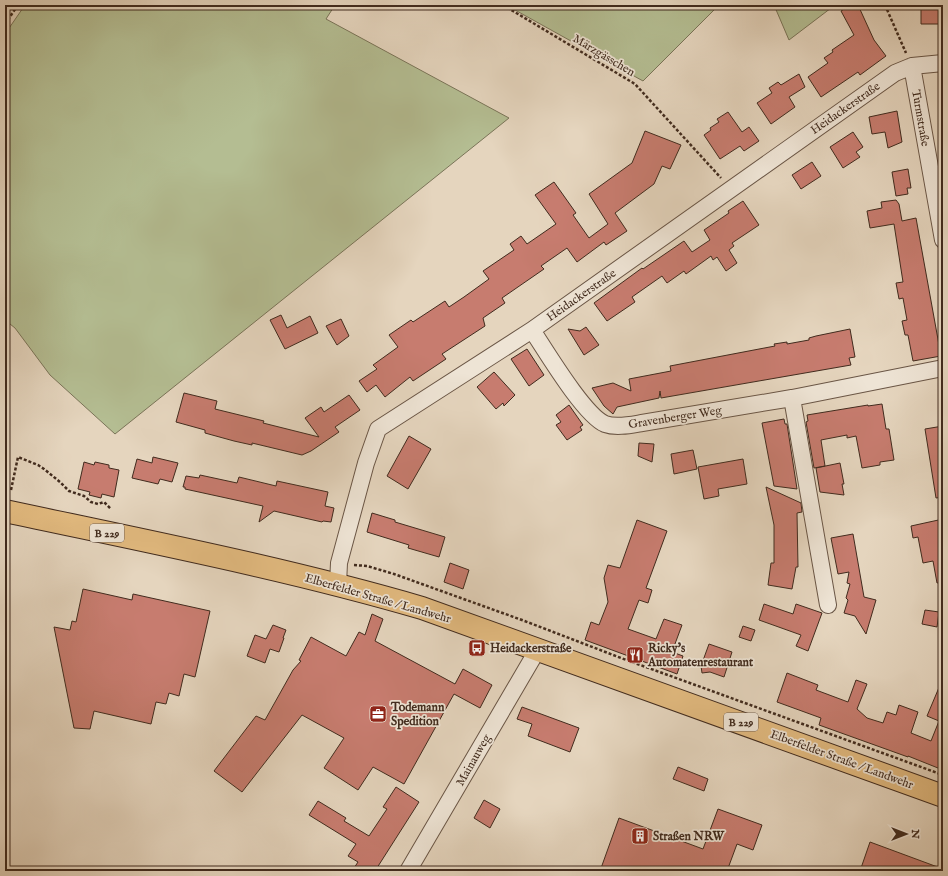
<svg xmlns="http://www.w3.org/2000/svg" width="948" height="876" font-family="'IM FELL English',serif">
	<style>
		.green { fill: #b4bd92; stroke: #7a7458 }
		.building { fill: #c77c6f; stroke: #412b1e }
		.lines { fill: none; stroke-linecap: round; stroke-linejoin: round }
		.minor-casing { stroke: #6a5646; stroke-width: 18 }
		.primary-casing { stroke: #412b1e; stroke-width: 24 }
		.path { stroke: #412b1e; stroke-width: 2.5; stroke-dasharray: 3 2; stroke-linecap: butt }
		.minor { stroke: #eee4d5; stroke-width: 16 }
		.primary { stroke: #e2ba7f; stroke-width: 22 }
		.labels { text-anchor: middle; stroke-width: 3.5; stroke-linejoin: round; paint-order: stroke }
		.shield { fill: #eee4d5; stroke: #756255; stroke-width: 1 }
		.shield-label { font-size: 11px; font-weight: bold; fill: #412b1e }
		.street-label { font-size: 12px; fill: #412b1e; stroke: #eee4d5 }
		.poi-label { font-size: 12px; font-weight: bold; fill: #412b1e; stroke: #eee4d5; text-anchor: start }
	</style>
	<rect width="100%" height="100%" fill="#e5d5be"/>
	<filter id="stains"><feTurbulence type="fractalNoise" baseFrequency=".005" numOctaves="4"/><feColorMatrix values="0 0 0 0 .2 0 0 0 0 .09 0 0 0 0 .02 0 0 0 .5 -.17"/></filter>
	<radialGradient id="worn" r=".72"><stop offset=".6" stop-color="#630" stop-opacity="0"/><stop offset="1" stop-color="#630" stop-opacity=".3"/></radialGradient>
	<!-- green -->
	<path class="green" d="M25,5H335L326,19L509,118L115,434L50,375L15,328L5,320V34Z
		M506,5H719L643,81Z
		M774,5H835L789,40Z"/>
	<!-- building -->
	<path class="building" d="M851,5H858L874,40L886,56L860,75L858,72L821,97L808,77L828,63L824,58L833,52L832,50L854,35L841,11Z
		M921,5H943V22H940L939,24H921Z
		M799,74L805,87L789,97L795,107L771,124L757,103L772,93L769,88L778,82L781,85Z
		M897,111L902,142L888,148L885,132L872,134L869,117Z
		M728,112L742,132L749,127L759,141L744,151L740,146L720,159L704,135L711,130L710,128L719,122L717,119Z
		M645,131L681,145L670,169L662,166L654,184L615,213L627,231L606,245L604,242L577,262L567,248L541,266L544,269L502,298L505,303L483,318L485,326L442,354L446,359L413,381L410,377L385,397L376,385L367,392L359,381L377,369L373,365L398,347L389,335L411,320L413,322L445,301L449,307L464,297L489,279L483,271L514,250L510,244L521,236L527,244L556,224L535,195L554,182L576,213L573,215L589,238L608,224L589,194L632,163Z
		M853,132L863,147L856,152L860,157L843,168L830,147Z
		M812,162L821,176L801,189L792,175Z
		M908,169L911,188H907L908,194L896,196L892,172Z
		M896,200L899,204L902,221L916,218L941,356L913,361L908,335H905L902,321L907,320L903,298L899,299L896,283L903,282L894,224L870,228L867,211L882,208L881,202Z
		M743,201L759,225L732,243L734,246L729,250L737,263L726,271L717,257L713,260L711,256L686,274L684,271L667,283L662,276L632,297L635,302L607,321L594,303L642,268L643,269L684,241L692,252L710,240L704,230L729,213L728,211Z
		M281,315L287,328L310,316L318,333L285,349L270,320Z
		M341,319L349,336L337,345L326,326Z
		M586,327L599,345L584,355L568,329L580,331Z
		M850,329L855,357L849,358L851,365L661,398L660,391L659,398L617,407L613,414L604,406L592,388L613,383L631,391L629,379L671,371L670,366L775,346L774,344L787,342V344L809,340V338L816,336Z
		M527,349L544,375L529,386L511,359Z
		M494,372L515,395L504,406L503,403L496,409L477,387Z
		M184,393L217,401L215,409L264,421L263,423L319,437L305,418L321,407L324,412L349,395L360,410L335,427L339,432L311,451L302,455L252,443V445L234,441L205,433V430L176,422Z
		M882,404L886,429H889L894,460L880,462V465L862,468L856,436L847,438V435L821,440L825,466L814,468L806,422L808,421L807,415L868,405V406Z
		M569,405L583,425L580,427L582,430L567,440L556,425L561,422L556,415Z
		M784,419L785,424H787L797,489L774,486L762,423Z
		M943,426V497L936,498L925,429Z
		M409,436L431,449L408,489L387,476Z
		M639,443L654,444L652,462L638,456Z
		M693,450L697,469L674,474L671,454Z
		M153,457L178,463L172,482L160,479L158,484L132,478L137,459L152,463Z
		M743,459L747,484L718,489L719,496L704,499L698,467Z
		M84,462L94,465L95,462L109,465V468L119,470L114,497L102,494L101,498L89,495L90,492L78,489Z
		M840,463L844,484H842L844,495L820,492L816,468Z
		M200,475L237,483L239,477L276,486L277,481L328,492L325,506L334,508L331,522L323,521L322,522L274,511L259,522L263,506L185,489V487H183L186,476L199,478Z
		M766,487L801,503L802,512L797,513L798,567H796L792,589L768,585L771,563H774V525Z
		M372,513L395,520V522L445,537L439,557L408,548L409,545L367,532Z
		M943,519V582L937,583L933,561L923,563L918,537L913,538L911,526Z
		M637,520L667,531L646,588L652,590L648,603L639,600L628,629L656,639L664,619L682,625L672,652L683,656L677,674L585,640L591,622L599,625L608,602L604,578L608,565L620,568Z
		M853,534L864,597L876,600L866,634L855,616L844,613L848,600L846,598L850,584L847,583L849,572L838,574L831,538Z
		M450,563L469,570L463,589L444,582Z
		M83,589L132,600L133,594L210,611L195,677L184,674L179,696L169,693L166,704L156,702L151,724L94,711L90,729L74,728L54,627L70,630L72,621L76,622Z
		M764,604L793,614L796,604L822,613L808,651L796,646L801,635L759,620Z
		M925,610L939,612L937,627L922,624Z
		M372,614L383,619L375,641L455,684L463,669L492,685L480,708L454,694L404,784L373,767L358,790L324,768L344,738L302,715L242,792L214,771L256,716L265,720L293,670L301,661L299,660L311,637L346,656L359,632L365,635Z
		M273,625L286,630L283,638H284L279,652L270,649L265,663L247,656L255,635L266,639Z
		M743,626L755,630L751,641L739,637Z
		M709,644L732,652L724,677L710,672L702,673L701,666Z
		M787,673L818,685L816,690L848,702L856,680L867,684L857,709L867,718L883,723L887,712L896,715L899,705L918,712L911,733L931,741L939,721L927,716L943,678V770L908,756V757L819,725L821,718L777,702Z
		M522,707L579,728L570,752L528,736L532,724L517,719Z
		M678,767L708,779L704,791L673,779Z
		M396,787L419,802L375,871H352L358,862L348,856L356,844L309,815L318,801L346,818L344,821L369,836L387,809L383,807Z
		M484,800L500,809L490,828L474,818Z
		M718,809L762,825L753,850L737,844L727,871H600L619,818L703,849Z
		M870,842L943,869V871H860Z"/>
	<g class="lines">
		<defs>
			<path id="minor" d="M912,66L943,240
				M532,330C546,351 584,415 605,424C616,428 630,425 642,423L792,398L828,605
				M792,398L943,368
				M338,584L339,563L366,463L378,429L532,330L895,73L912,66L943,63
				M408,871L538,649"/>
			<path id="primary" d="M5,511C145,541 285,568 422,608L943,796"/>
		</defs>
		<!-- minor casing -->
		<use href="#minor" class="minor-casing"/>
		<!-- primary casing -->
		<use href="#primary" class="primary-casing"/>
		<!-- path -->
		<path class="path" d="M503,5L635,84L721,178
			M885,5L906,53
			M5,24L18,5
			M11,490L18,457L38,465L44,469L60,482L69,491L84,496L91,502L98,504L104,502L111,509
			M354,565L367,566L394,574L522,620L621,658L943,775"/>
		<!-- minor -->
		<use href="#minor" class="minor"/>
		<!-- primary -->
		<use href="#primary" class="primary"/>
	</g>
	<!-- icons -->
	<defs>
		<symbol id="bus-square" viewBox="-11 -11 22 22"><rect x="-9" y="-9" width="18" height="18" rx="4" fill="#8f2418" stroke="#eee4d5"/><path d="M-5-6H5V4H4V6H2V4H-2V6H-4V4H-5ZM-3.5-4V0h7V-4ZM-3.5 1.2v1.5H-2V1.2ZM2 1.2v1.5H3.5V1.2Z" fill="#fff"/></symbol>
		<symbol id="restaurant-square" viewBox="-11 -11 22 22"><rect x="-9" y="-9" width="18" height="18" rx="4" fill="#8f2418" stroke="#eee4d5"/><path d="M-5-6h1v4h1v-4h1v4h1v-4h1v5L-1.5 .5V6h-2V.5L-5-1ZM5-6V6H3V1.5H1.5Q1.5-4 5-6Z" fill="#fff"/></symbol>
		<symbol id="office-square" viewBox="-11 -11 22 22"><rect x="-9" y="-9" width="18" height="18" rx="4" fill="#8f2418" stroke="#eee4d5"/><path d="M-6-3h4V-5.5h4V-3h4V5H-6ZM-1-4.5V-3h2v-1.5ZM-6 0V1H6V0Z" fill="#fff"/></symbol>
		<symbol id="building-square" viewBox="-11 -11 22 22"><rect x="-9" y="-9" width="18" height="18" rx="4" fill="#8f2418" stroke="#eee4d5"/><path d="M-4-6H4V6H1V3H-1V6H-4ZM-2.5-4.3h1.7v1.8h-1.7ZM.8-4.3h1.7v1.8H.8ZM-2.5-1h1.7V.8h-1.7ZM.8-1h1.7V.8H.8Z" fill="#fff"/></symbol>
	</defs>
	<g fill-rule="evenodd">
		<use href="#bus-square" x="467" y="638" width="20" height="20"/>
		<use href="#restaurant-square" x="625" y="645" width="20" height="20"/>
		<use href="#office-square" x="368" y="704" width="20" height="20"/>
		<use href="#building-square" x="630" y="826" width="20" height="20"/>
	</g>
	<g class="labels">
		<!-- shield labels -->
		<g class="shield">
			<rect x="90" y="524" width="34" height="18" rx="3"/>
			<rect x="724" y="713" width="34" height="18" rx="3"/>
		</g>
		<g class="shield-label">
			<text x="107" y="537">B 229</text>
			<text x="741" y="726">B 229</text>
		</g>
		<!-- street labels -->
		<g class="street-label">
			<text transform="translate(604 55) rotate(31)" y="4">Märzgässchen</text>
			<text transform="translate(845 108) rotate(-35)" y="4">Heidackerstraße</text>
			<text transform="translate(921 118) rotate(80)" y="4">Turmstraße</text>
			<text transform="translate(581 295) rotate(-35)" y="4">Heidackerstraße</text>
			<text transform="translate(675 417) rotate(-9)" y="4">Gravenberger Weg</text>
			<text transform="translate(378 598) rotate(16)" y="4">Elberfelder Straße / Landwehr</text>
			<text transform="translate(842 759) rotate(20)" y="4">Elberfelder Straße / Landwehr</text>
			<text transform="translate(473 760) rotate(-60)" y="4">Mainauweg</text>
		</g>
		<!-- poi labels -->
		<g class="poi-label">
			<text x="490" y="652">Heidackerstraße</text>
			<text x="648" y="652">Ricky's<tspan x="648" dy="14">Automatenrestaurant</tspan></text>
			<text x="391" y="711">Todemann<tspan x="391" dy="14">Spedition</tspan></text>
			<text x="653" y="840">Straßen NRW</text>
		</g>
	</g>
	<!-- margin -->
	<rect width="948" height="876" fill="none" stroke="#e5d5be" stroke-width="20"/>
	<rect x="6" y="6" width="936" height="864" fill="none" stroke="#412b1e" stroke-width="2"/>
	<rect x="10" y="10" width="928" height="856" fill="none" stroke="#412b1e"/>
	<!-- north arrow -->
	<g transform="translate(906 834) rotate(90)" stroke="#eee4d5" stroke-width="3" paint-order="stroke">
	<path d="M0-3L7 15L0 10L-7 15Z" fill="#412b1e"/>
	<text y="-6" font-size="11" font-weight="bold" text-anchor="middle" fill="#412b1e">N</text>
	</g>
	<rect width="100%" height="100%" filter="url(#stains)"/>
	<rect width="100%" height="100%" fill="url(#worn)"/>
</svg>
